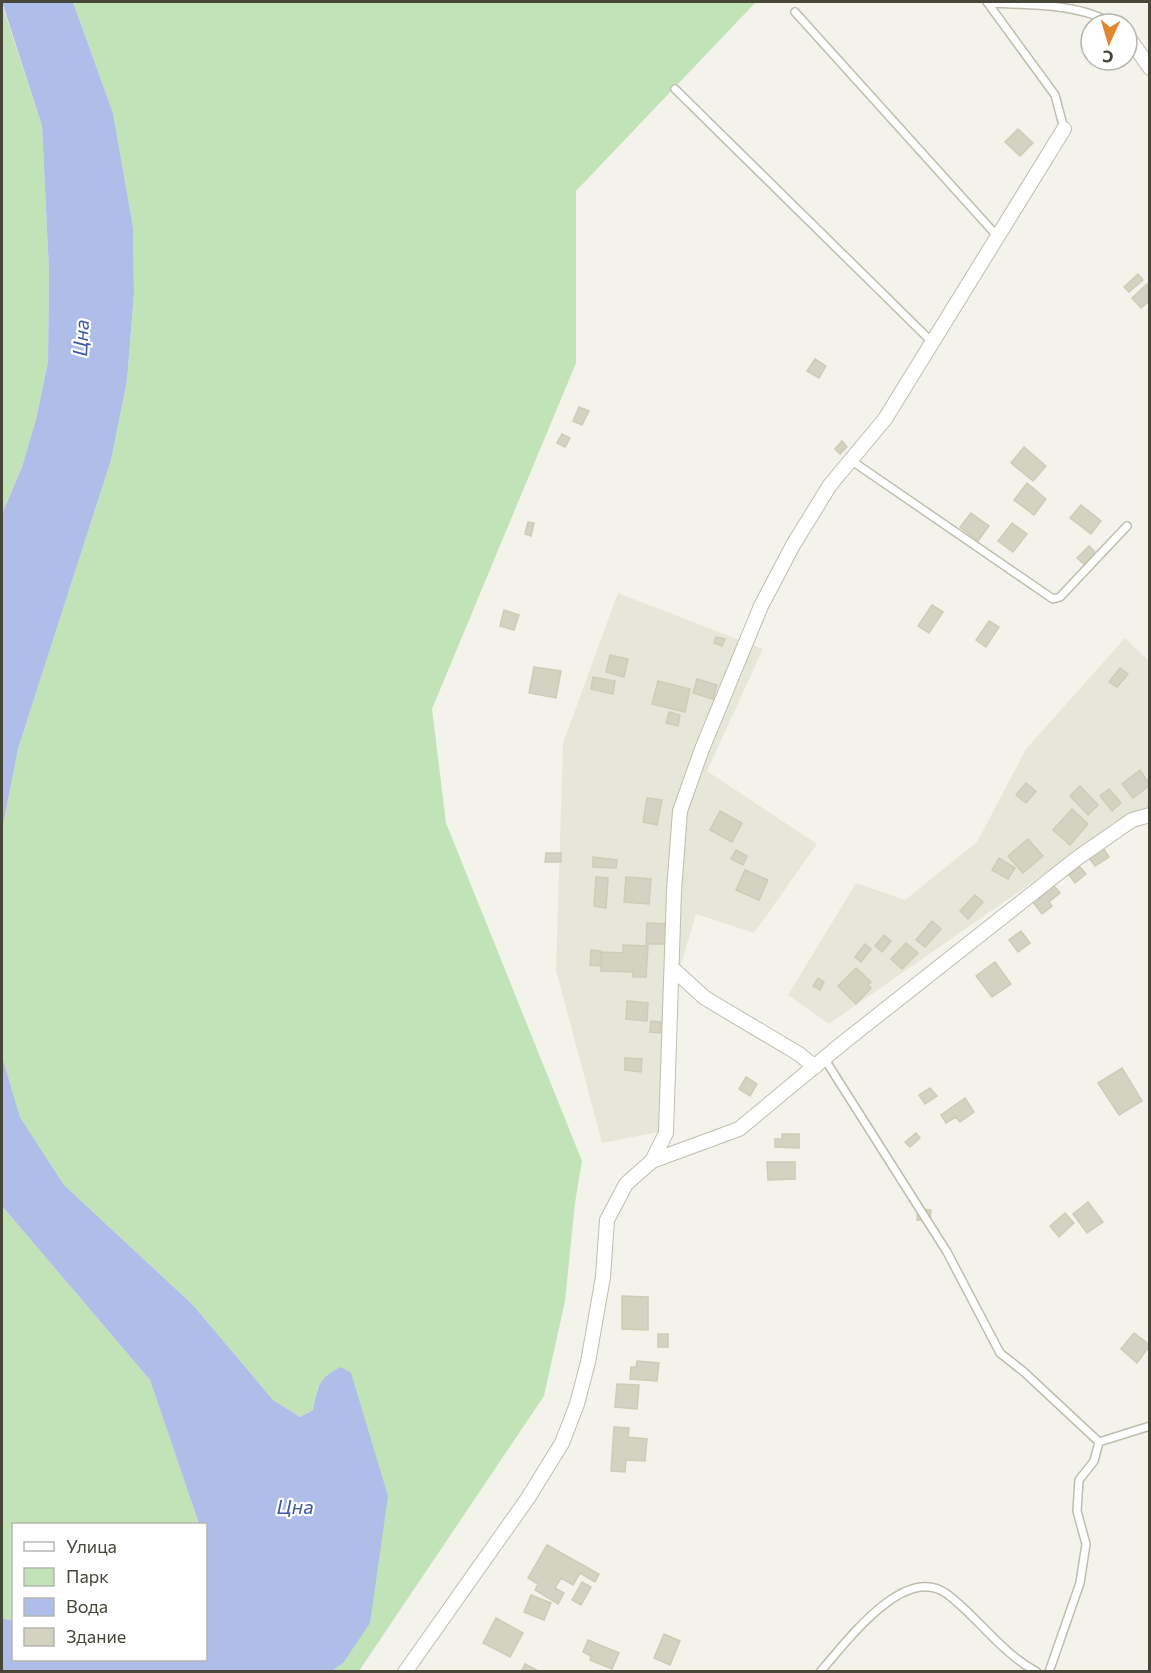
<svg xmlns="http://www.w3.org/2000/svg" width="1151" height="1673" font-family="Commissioner,sans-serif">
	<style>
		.residential { fill: #e7e7d9 }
		.green { fill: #c2e3b8 }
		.water { fill: #aebee9 }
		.building { fill: #d4d3c1; stroke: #ceccb5; stroke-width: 1.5 }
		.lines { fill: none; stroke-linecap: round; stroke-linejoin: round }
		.lane-casing { stroke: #bebeae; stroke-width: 10 }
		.street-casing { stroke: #bebeae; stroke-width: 16 }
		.lane { stroke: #fff; stroke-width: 7 }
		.street { stroke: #fff; stroke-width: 14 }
		.labels { text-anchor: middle; stroke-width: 4.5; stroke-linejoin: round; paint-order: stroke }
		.water-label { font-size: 20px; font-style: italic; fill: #3d58a8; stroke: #fff }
	</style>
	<rect width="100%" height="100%" fill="#f3f3eb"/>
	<!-- residential -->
	<path class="residential" d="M618,593L763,649L707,771L817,844L754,933L696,914L677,978L674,1129L602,1143L556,970L563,743Z
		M1125,638L1149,661V809L1086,845L829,1024L788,995L856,883L905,900L977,842L1026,749Z"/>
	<!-- green -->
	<path class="green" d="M73,2H756L576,191V363L432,709L446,823L582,1161L575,1203L565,1301L544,1396L359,1671H332L343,1663L318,1386L313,1410L300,1417L273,1400L193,1305L64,1185L20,1117L2,1056V831L18,749L111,460L127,381L134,293L133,227L113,113Z
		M2,4L42,126L49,271L48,362L36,419L22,467L2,514Z
		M2,1206L150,1380L199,1524H14L13,1621L2,1618Z"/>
	<!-- water -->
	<path class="water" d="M2,2H73L113,113L133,227L134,293L127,381L111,460L18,749L2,831V514L22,467L36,419L48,362L49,271L42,126Z
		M2,1056L20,1117L64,1185L193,1305L273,1400L300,1417L313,1410C318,1387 318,1378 341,1367L351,1373L388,1496L370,1623L343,1663L332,1671H2V1618L13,1621L14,1660H206V1524H199L150,1380L2,1206Z"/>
	<!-- building -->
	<path class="building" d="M1018,129L1033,143L1020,156L1005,142Z
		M1138,274L1143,280L1129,292L1124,287Z
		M1147,284L1150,300L1141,308L1132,298Z
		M815,359L826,366L819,378L807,371Z
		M579,407L589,411L582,425L573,421Z
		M562,434L570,438L565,447L557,443Z
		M842,441L847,447L840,454L835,449Z
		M1024,447L1046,466L1033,481L1011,463Z
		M1027,483L1046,499L1034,515L1014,500Z
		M1081,505L1101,521L1091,534L1070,518Z
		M971,513L989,526L978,541L960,527Z
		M528,522L534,523L531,536L525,534Z
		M1012,523L1027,534L1013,552L998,541Z
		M1089,546L1097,554L1085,565L1077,558Z
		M932,605L943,612L929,633L918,626Z
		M504,610L519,615L514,630L500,626Z
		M989,621L999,627L986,647L976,640Z
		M716,637L725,639L722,646L714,643Z
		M610,655L628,659L624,677L606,672Z
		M534,667L561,671L556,698L529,693Z
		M1120,668L1128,674L1117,687L1109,682Z
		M593,677L615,681L613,694L591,689Z
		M697,679L717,685L713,699L693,693Z
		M658,681L690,689L685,712L652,704Z
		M669,712L680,715L678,726L666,723Z
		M1140,770L1150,785L1133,798L1122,784Z
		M1026,783L1036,791L1026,803L1016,795Z
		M1080,786L1098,805L1088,815L1070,796Z
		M1109,789L1121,803L1112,811L1100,796Z
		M647,798L662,800L657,825L643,822Z
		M1072,809L1088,824L1070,845L1053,830Z
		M720,811L742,823L732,842L710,830Z
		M1028,839L1043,856L1023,873L1008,856Z
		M1103,848L1109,857L1095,866L1089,858Z
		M736,850L747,856L743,865L731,859Z
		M546,853H561V862H545Z
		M593,857L617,860L616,868L593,867Z
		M999,858L1015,868L1008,879L992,870Z
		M1080,867L1086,874L1075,883L1069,875Z
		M745,870L768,880L759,900L736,890Z
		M596,877L608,878L606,908L594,906Z
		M626,877L651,879L649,904L624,902Z
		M1053,885L1060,893L1049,902L1052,906L1042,914L1032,901Z
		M975,895L983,902L968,919L960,911Z
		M932,921L941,929L925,947L916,940Z
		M647,923L669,924V944H646Z
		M1021,931L1030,943L1018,952L1009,940Z
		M884,935L891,941L882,952L875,946Z
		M906,943L918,953L902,969L891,959Z
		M865,944L871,949L861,962L855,957Z
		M623,945L648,946L646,977H633V972L601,971L602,952L623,953Z
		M591,950L601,951L600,966L590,965Z
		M995,962L1011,984L992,997L976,976Z
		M856,968L871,982L868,985L871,988L856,1004L838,986Z
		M818,978L824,982L820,990L813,986Z
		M627,1001L648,1003L647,1021L626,1019Z
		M651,1021L661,1022L660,1033L650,1032Z
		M625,1058L642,1059L641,1072L625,1070Z
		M1122,1068L1142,1101L1119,1115L1098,1083Z
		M746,1077L757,1084L750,1096L739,1089Z
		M930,1088L937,1096L925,1104L919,1095Z
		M965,1098L974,1112L960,1122L956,1117L946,1123L941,1115Z
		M916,1133L920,1138L910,1147L905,1142Z
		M782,1134H799V1148L775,1147V1139H782Z
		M767,1162H795V1179L768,1180Z
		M1088,1202L1103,1222L1087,1233L1073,1214Z
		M918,1209L931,1210L930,1221L917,1220Z
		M1065,1213L1074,1223L1059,1237L1050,1226Z
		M622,1296L648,1297V1330L622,1329Z
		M1134,1333L1150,1345L1137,1363L1121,1349Z
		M658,1334H668V1347H658Z
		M637,1361L659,1363L657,1381L630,1379L631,1367H636Z
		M617,1384L639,1385L637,1409L615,1407Z
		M614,1427L629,1428L628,1437L647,1439L645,1461L626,1460L625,1472L611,1471Z
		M547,1545L599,1574L595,1582L580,1573L573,1585L561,1578L555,1588L564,1593L558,1604L535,1590L538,1584L528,1578Z
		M582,1582L591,1587L581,1605L572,1600Z
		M531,1595L551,1603L544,1620L524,1612Z
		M496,1618L523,1633L510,1657L483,1643Z
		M664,1634L680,1641L670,1665L654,1658Z
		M588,1640L619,1653L612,1669L590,1660L591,1656L583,1652Z
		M525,1664L540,1672H521Z"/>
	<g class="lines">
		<defs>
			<path id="lane" d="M987,2L1055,95L1064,129
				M988,3C1023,5 1083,3 1111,24
				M795,12L998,237
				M675,89L932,342
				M852,461L1053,599L1060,597L1127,526
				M824,1058L947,1252L1000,1353L1024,1372L1099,1442
				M1099,1442L1150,1426
				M820,1672C845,1644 904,1562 947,1594C979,1618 1000,1652 1037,1672
				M1049,1672L1080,1583L1086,1544L1077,1511L1079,1480L1094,1461L1099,1442"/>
			<path id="street" d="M1129,38L1150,68
				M673,969L705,998L799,1054L815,1067
				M652,1161L666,1133L674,891L680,811L702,749L761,606L793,545L830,485L885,419L1064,129
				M405,1672L528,1498L562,1443L577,1404L588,1362L603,1277L607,1220L626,1184L652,1161L739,1129L844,1042L1076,859L1132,820L1150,815"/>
		</defs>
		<!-- lane casing -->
		<use href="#lane" class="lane-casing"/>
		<!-- street casing -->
		<use href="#street" class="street-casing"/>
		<!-- lane -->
		<use href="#lane" class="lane"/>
		<!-- street -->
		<use href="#street" class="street"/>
	</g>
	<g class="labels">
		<!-- water labels -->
		<g class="water-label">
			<text transform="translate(81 338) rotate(-87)" y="7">Цна</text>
			<text x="295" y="1514">Цна</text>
		</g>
	</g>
	<!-- border -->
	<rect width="1151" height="1673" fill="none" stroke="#474639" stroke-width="6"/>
	<!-- legend -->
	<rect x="12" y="1523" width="195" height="138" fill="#ffffff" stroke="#b5b5b0" stroke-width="1.5"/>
	<rect x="24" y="1542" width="30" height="9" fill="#ffffff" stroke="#b5b5b0" stroke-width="1.5"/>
	<text x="66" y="1553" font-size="18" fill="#474639">Улица</text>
	<rect x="24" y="1568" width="30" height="18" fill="#c2e3b8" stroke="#b5b5b0" stroke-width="1.5"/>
	<text x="66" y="1583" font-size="18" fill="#474639">Парк</text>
	<rect x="24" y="1598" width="30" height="18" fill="#aebee9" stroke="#b5b5b0" stroke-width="1.5"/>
	<text x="66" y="1613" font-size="18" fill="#474639">Вода</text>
	<rect x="24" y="1628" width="30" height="18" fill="#d4d3c1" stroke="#b5b5b0" stroke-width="1.5"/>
	<text x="66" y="1643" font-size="18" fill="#474639">Здание</text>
	<!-- north arrow -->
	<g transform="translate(1109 42) rotate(184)"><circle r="28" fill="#ffffff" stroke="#b5b5b0" stroke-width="1.5"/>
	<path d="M0-4.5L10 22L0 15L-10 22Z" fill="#e38632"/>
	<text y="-9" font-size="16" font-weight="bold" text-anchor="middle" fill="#474639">С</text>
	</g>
</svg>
